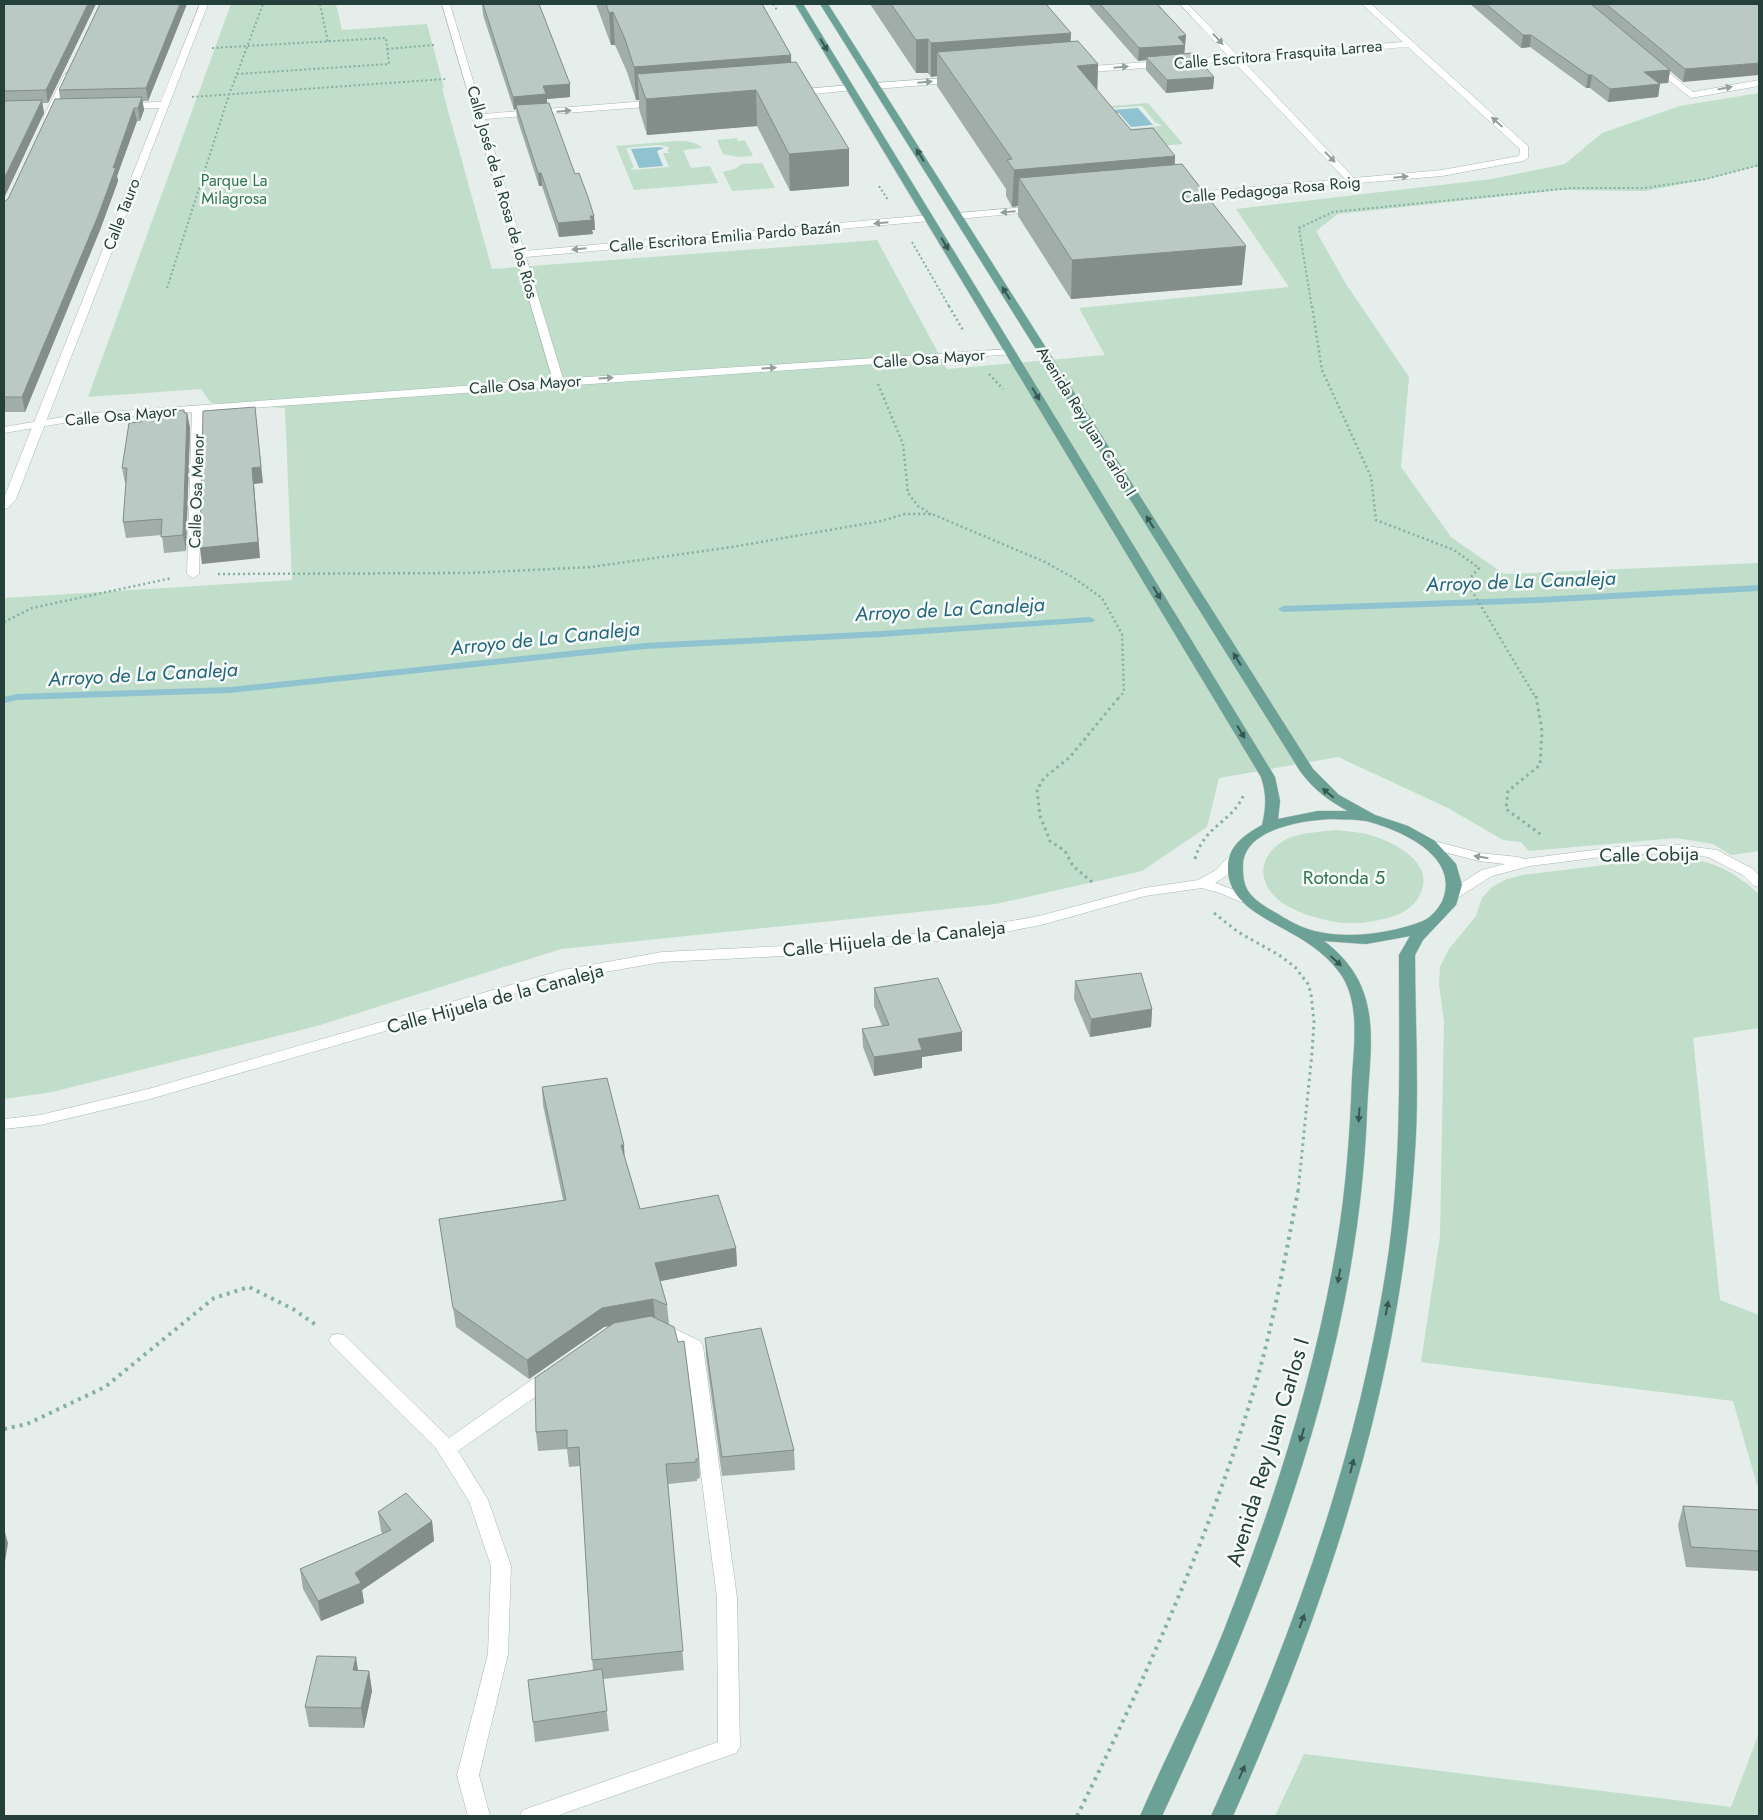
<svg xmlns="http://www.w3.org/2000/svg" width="1763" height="1820" font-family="Jost,sans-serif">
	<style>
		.green { fill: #c0dec9; fill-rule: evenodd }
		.water { fill: #90c3d0 }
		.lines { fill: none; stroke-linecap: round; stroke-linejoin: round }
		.stream { fill: #90c3d0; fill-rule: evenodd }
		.street-casing { stroke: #a8b6b2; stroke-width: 1 }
		.secondary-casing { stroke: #a4b9b3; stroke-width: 1 }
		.primary-casing { stroke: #c2c9c8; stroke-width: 1 }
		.path-far3 { stroke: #87b0a5; stroke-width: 2; stroke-dasharray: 2 2.5; stroke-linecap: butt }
		.path-far2 { stroke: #87b0a5; stroke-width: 2.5; stroke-dasharray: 2 3; stroke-linecap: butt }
		.path-far1 { stroke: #87b0a5; stroke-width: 3; stroke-dasharray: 2.5 4; stroke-linecap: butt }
		.path { stroke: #87b0a5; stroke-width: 4; stroke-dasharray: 3 5; stroke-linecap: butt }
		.street { fill: #fff; fill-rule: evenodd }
		.secondary { fill: #fff; fill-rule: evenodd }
		.primary { fill: #6ca196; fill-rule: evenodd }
		.wall { fill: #a1ada9 }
		.shaded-wall { fill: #838d89 }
		.building { fill: #bbc9c4; stroke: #838d89 }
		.oneway { fill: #929f9c }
		.oneway2 { fill: #375851 }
		.labels { text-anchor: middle; stroke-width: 5; stroke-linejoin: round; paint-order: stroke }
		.far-street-label { font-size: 16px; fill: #253f3a; stroke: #f6faf8 }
		.far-park-label { font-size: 16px; fill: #30754f; stroke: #f6faf8 }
		.street-label { font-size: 19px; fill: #253f3a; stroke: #f6faf8 }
		.park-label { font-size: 19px; fill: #30754f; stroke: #f6faf8 }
		.water-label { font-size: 20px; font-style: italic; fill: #21667a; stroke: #f6faf8 }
		.near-street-label { font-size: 22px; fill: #253f3a; stroke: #f6faf8 }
	</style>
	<rect width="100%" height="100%" fill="#e5eeeb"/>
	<!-- green -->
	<path class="green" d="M231,4H336L342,30L427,24L444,88L442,89L492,269L877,240L947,369L1105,355L1079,308L1289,287L1236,209L1492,179L1565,164L1602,133L1680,106L1759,93V166L1704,180L1645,191L1560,190L1338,214L1316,231L1346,284L1409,377L1401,467L1451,537L1504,574L1759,563V851L1731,855L1713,844L1676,838L1529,851L1521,842L1503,840L1448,808L1338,757L1219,778L1207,827L1142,871L996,904L561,949L317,1026L52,1092L4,1099V598L292,580L285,408L211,403L201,389L88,397Z
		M1148,103L1183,144L1104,151L1087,108ZM1142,106L1155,122L1162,126L1128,129L1112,108Z
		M737,138L738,141L745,140L753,156L739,157L723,154L717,140Z
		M676,141C685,141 696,141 702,148L683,150L691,168L710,166L718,183L634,190L616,146ZM658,145L669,147L667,151L670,153H663L669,167L631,170V169L634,168L626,148Z
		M762,163L775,188L732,191L723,172L735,169L742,164Z
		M1336,830C1344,831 1354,832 1362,833C1387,838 1435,860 1421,892C1417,904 1406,912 1394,916C1372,923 1349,926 1326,920C1312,917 1297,912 1284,904C1256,885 1256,855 1287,839C1302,832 1320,832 1336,830Z
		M1672,857C1710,859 1731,869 1759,894V1028L1693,1038L1720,1300L1759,1315V1492L1733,1401L1421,1362L1440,1236L1444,1021L1439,984L1440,967L1449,949L1476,916L1482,898L1492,887L1507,879L1522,875Z
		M1759,1733V1816H1275L1304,1754L1731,1807Z"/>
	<!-- water -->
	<path class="water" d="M1138,108L1153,125L1131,127L1119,113H1114L1112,110Z
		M658,147L664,148L657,151L663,166L639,168L631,149Z"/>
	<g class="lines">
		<!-- stream -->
		<path class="stream" d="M1759,585V591L1539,603L1283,612L1278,609L1283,606L1539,597Z
			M1090,617L1095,620L1093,622L881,637L645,649L230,693L17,700L4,703V697L17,694L230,687L645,643L881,631Z"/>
		<defs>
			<path id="street" d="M200,4H208L16,499L8,508L4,509V498L159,108L123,109L118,106L123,103L161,102Z
				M442,4H450L483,114L659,100L664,103L659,106L485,119L524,251L929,215L934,218L929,221L526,257L564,382L562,384H554Z
				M1180,4H1188L1237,55L1403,42L1362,4H1371L1528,146V158L1523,161L1442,176L1182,198L1180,196L1185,193L1345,179L1233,61L1079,73L1075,70L1079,67L1228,56ZM1408,47L1520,149L1519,156L1442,170L1354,178L1242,60Z
				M1654,61L1693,92L1759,80V86L1691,98L1651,66L1650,64Z
				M68,72L72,75L53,118L48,121L45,120L43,118L64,75Z
				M957,77L960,78V82L876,89L872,86L876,83Z
				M850,85L853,86V90L794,96L789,93L794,90Z
				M1037,206L1040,207V211L958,219L953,216L958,213Z
				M198,406L204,409L199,574L193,578L187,574L192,409Z
				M1430,840L1480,853L1518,857L1524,859L1617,847L1678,845L1717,850L1753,869L1759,875V887L1754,886L1743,875L1708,857L1678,853L1617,855L1530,866L1492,876L1457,898H1447L1445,895L1447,892L1482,870L1505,864L1479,861L1425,847L1423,844L1425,841Z
				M660,1322L700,1341L703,1346L737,1598L740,1747L736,1753L556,1816H520L523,1810L718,1742L717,1598L685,1349L654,1333L651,1328L654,1323Z
				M338,1334L344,1335L449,1438L544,1371L551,1369L558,1371L560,1376L558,1381L458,1451L488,1500L511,1566L508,1654L479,1775L490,1816H468L457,1775L488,1654L491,1566L469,1501L435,1447L332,1345L329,1340L332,1335Z"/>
			<path id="secondary" d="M1011,349L1016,352L1015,354L81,420L4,433V427L81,414L558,379Z
				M1235,854L1240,855L1242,858L1226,876L1215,883L1251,896L1253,899L1251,902H1241L1220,893L1202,888L1145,896L1041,925L989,935L825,954L662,962L565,979L150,1099L40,1125L4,1129V1119L40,1115L148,1089L563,970L662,952L825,944L989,925L1039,916L1144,888L1198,880L1216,870L1230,855Z"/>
			<path id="primary" d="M795,4H803L1275,777L1280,801L1278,819L1318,811H1348C1329,801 1313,789 1300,771L820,4H828L1313,769L1339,795L1375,815L1408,826L1435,841L1456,864L1462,885L1456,905L1423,940L1415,955C1415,1025 1420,1095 1414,1165C1398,1393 1325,1608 1233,1816H1211C1293,1635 1361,1448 1389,1250C1402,1152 1399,1054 1399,955L1410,936L1366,944L1324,941C1385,987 1370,1043 1367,1111C1358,1358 1265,1594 1162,1816H1140C1167,1754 1199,1693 1224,1630C1273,1505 1315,1376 1337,1243C1346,1189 1350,1133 1352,1078C1354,1045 1360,1005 1342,976C1330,958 1310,943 1291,933C1264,917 1226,903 1228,865C1229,845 1246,834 1262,825C1266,808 1267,795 1261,777ZM1332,819C1343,820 1356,819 1366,821C1398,829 1457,854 1444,896C1442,905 1432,917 1423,921C1391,934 1339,941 1305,928C1296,925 1286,919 1278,914C1267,908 1255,901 1248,891C1244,884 1243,877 1243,869C1240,829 1303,820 1332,819Z"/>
		</defs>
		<!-- street casing -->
		<use href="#street" class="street-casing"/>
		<!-- secondary casing -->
		<use href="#secondary" class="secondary-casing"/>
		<!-- primary casing -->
		<use href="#primary" class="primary-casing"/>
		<!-- path-far3 -->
		<path class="path-far3" d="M320,4L328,42
			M773,4L777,10
			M212,48L386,38L389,64L237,74
			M387,49L434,45
			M192,97L445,79
			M879,186L888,200
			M912,242L950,308
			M167,288L229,95L263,4
			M1312,308L1299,228L1333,212L1571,188H1644L1706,179L1759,165"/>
		<!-- path-far2 -->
		<path class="path-far2" d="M949,306L964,332
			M1312,306L1322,370L1371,477L1376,520L1454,550L1479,568L1471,577L1472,591L1536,698
			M989,374L1003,389
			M878,384L903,444L908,493L918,506L931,514
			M218,574L470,573L591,567L732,547L881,521L905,514H932L1045,562L1074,578L1102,598L1122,634L1124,692L1119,698
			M4,622L32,608L172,578"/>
		<!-- path-far1 -->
		<path class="path-far1" d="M1536,696L1542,731L1540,765L1508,791L1506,809L1543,836
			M1195,859C1204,825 1232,823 1244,794
			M1092,882L1073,866L1065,851L1050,841L1040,816L1037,790L1044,778L1070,757L1120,696
			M1214,913L1238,932L1279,955L1295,967L1308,984L1311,994L1314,1022L1312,1053L1298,1192"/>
		<!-- path -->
		<path class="path" d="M4,1429L27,1424L105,1387L214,1298L249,1287L293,1309L316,1325
			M1077,1816C1148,1673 1213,1529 1258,1376C1275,1315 1286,1253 1298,1191"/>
		<!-- street -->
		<use href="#street" class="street"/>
		<!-- secondary -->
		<use href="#secondary" class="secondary"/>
		<!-- primary -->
		<use href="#primary" class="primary"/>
	</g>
	<!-- wall -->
	<path class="wall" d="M4,4H96L48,103H42L44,113L4,198Z
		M187,4L148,101H142L144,110L140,121H137L117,176L118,181L100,230L25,412H4V202L8,199L60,99L59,90Z
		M482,4L570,97L547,99V103L575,174L594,216L595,230H592L593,234L559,237L542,186H539L517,118L516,109L514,110L483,15Z
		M596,4H762L791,55V62L849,149V186L790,191L757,126L647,135L639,109V100H636L627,72L615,45H611Z
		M870,4H1046L1071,42L1098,64L1097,90L1131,130L1175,156V164L1242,285L1071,299L1018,216V206L1012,207L1006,196V189L937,86V76L931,77L928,73H916Z
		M1088,4H1157L1186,35L1184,54L1214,77L1213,89L1166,93L1146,70V60L1138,61Z
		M1470,4H1759L1683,82L1670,71L1668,83H1660L1658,97L1608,102L1590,88H1586L1530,47L1521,48Z
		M184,410L185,413H187L190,428L186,551L164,553L162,535L126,538L123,522L126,483H125L122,468L141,422Z
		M1075,981L1152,1009L1151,1027L1090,1037L1074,999Z
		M874,988L962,1032V1051L922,1057V1068L874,1076L863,1047L862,1029L882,1026L874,1006Z
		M542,1087L625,1158L640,1209L736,1248L737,1266L660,1281L667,1305L669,1324L699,1459L700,1478L697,1479V1481L668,1484L684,1670L603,1679L609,1731L535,1742L533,1722L593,1671L580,1466L569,1467L567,1449L538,1451L536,1432L609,1326L604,1327L529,1379L456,1327L439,1219L563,1200L543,1105Z
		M705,1338L794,1450L795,1470L722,1476L706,1357Z
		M1683,1506L1759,1510V1571L1686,1567L1678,1525Z
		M378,1512L432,1521L434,1541L362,1590L364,1603L321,1621L303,1589L300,1569L383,1534L381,1531Z
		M358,1671H369L372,1691L364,1728L309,1727L305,1707Z"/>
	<!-- shaded-wall -->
	<path class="shaded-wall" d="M88,4H96L48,103L46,90Z
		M180,4H187L148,101L146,88Z
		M613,12L615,45H611L609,13Z
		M1071,33L1070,66L937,52V76L931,77V43Z
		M1186,35L1184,57H1146V60L1138,61L1139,48Z
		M1523,35H1531L1530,47L1521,48Z
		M928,39V73H916V40Z
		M791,55L792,88L756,91L757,126L647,135L646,99L637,74L639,100H636L634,67Z
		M1759,63V75L1683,82L1685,69Z
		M1098,64L1097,99L1077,66Z
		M1670,70L1668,83L1642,85L1644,72Z
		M1588,75H1592L1590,88H1586Z
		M1214,77L1213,89L1166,93L1167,80Z
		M570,84V97L547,99V107L516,105V109L514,110L513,97L543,86Z
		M1660,84L1658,97L1608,102L1610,89Z
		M142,97L144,110L140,121L138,108Z
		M42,100L44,113L4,198V179Z
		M134,108L137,121L117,176L118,181L100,230L25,412L22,397L113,168Z
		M849,149V186L790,191L789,154Z
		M1175,156L1173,193L1019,178L1018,206L1012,207L1014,170Z
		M538,173H541L542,186H539Z
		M590,216H594L595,230H592L593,234L559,237L558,223Z
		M1246,246L1242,285L1071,299L1072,260Z
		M255,407L263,483L254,484L260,558L202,564L200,548Z
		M187,413L190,428L186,551L183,535Z
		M1152,1009L1151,1027L1090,1037L1091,1019Z
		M962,1032V1051L922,1057V1068L874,1076V1057L918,1039Z
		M621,1145H624L625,1163Z
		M736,1248L737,1266L656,1282L655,1263Z
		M653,1299L655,1318L604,1327L529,1379L527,1360L602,1308Z
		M432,1521L434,1541L362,1590L364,1603L321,1621L318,1601L355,1573Z
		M4,1529L8,1543L4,1568Z
		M356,1657L359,1676L353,1670Z
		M369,1671L372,1691L364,1728L361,1708Z"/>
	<!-- building -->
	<path class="building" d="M4,4H88L46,90L4,91Z
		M100,4H180L146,88L59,90Z
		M483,4H539L570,84L543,86L546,94L513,97Z
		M606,4H762L791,55L634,67L625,39L613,12L609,13Z
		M891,4H1046L1071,33L931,43L928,39L916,40Z
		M1100,4H1157L1186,35L1178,37L1185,45L1139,48Z
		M1486,4H1591L1670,70L1644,72L1660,84L1610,89L1592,75H1588L1531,35H1523Z
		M1606,4H1759V63L1685,69Z
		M1078,41L1098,64L1077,66L1131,130L1153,128L1175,156L1014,170L1007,160L1012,159L937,52Z
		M1193,53L1214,77L1167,80L1146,57Z
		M796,62L849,149L789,154L756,90L646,99L637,74Z
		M142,97L138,108H134L113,168L116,167L98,216L22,397H4V202L8,199L55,99Z
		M42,100L4,179V101Z
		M549,103L575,174L579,173L588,197L594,216H590L592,220L558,223L541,173H538L516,105Z
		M1182,164L1246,246L1072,260L1019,178Z
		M255,407L261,467L252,468L258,542L200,548L203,411Z
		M184,410V413H187L183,535L161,537L162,519L123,522L127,468H122L129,423L141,422L142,413Z
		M1141,973L1152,1009L1091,1019L1075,981Z
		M938,978L962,1032L918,1039L922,1050L874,1057L862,1029L889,1025L874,988Z
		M607,1078L624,1145H621L640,1209L718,1195L736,1248L655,1263L667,1305L653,1299L602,1308L527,1360L453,1308L439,1219L566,1200L542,1087Z
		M651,1316L674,1327L678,1342L684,1341L699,1459H696V1462L666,1464L683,1651L592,1660L579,1447L567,1448V1430L536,1432L535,1378L614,1323Z
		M761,1328L794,1450L722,1457L705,1338Z
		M406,1493L432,1521L355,1573L361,1583L318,1601L300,1569L391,1530L378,1512Z
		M1683,1506L1759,1510V1551L1691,1547Z
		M317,1656L356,1657L353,1670L369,1671L361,1708L305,1707Z
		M602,1669L607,1711L533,1722L528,1680Z"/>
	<!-- one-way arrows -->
	<defs><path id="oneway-solid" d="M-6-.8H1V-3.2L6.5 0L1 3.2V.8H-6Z" transform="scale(1.25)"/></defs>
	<g class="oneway">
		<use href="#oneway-solid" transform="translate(1218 39) rotate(47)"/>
		<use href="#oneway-solid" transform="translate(1121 67) rotate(-5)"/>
		<use href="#oneway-solid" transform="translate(925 82) rotate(-5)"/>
		<use href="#oneway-solid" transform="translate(1725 88) rotate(-11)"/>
		<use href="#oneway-solid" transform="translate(564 111) rotate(-5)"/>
		<use href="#oneway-solid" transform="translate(1497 122) rotate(-138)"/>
		<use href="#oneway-solid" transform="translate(1330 157) rotate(46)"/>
		<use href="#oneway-solid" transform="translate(1401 177) rotate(-6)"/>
		<use href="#oneway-solid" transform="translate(1008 212) rotate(175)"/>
		<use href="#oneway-solid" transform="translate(881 223) rotate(175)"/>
		<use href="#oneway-solid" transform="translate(579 249) rotate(175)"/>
		<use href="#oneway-solid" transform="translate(769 368) rotate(-4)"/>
		<use href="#oneway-solid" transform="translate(606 378) rotate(-4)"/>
		<use href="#oneway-solid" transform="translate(1481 857) rotate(-171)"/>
	</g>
	<g class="oneway2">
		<use href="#oneway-solid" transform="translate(824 45) rotate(59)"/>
		<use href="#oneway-solid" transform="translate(920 155) rotate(-122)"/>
		<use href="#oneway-solid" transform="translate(945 244) rotate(59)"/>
		<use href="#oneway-solid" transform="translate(1006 293) rotate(-122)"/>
		<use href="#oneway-solid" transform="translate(1036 394) rotate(59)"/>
		<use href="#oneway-solid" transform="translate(1150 522) rotate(-122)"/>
		<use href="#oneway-solid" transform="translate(1157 593) rotate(59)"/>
		<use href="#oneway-solid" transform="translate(1237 659) rotate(-122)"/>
		<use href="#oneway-solid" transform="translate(1241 732) rotate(59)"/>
		<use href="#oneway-solid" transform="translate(1328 793) rotate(-140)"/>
		<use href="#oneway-solid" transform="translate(1336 961) rotate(43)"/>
		<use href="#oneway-solid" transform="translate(1359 1115) rotate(94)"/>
		<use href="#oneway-solid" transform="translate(1339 1276) rotate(100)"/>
		<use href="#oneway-solid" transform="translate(1387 1308) rotate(-79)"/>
		<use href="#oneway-solid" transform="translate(1302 1435) rotate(106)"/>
		<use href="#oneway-solid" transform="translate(1352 1466) rotate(-76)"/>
		<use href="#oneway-solid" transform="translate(1302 1621) rotate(-70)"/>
		<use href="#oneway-solid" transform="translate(1242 1772) rotate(-66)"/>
	</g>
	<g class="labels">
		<!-- far-street labels -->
		<g class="far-street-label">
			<text transform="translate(1278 54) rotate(-5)" y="6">Calle Escritora Frasquita Larrea</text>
			<text transform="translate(1271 189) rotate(-5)" y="6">Calle Pedagoga Rosa Roig</text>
			<text transform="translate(503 192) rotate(74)" y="6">Calle José de la Rosa de los Ríos</text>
			<text transform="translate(121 214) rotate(-69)" y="6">Calle Tauro</text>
			<text transform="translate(725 236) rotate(-5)" y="6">Calle Escritora Emilia Pardo Bazán</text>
			<text transform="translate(929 358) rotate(-4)" y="6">Calle Osa Mayor</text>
			<text transform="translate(525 384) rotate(-4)" y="6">Calle Osa Mayor</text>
			<text transform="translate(121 415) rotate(-5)" y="6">Calle Osa Mayor</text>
			<text transform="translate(1087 421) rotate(58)" y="6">Avenida Rey Juan Carlos I</text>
			<text transform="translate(196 491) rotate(-88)" y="6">Calle Osa Menor</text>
		</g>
		<!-- far-park labels -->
		<g class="far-park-label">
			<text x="234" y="186">Parque La<tspan x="234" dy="18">Milagrosa</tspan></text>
		</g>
		<!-- street labels -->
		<g class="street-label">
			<text transform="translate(1649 854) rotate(-1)" y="7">Calle Cobija</text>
			<text transform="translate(894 938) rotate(-6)" y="7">Calle Hijuela de la Canaleja</text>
			<text transform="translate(495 998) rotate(-15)" y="7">Calle Hijuela de la Canaleja</text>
		</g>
		<!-- park labels -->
		<g class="park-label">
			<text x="1344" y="884">Rotonda 5</text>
		</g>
		<!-- water labels -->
		<g class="water-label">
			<text transform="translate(1521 581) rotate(-2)" y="7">Arroyo de La Canaleja</text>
			<text transform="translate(950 609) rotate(-3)" y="7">Arroyo de La Canaleja</text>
			<text transform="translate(545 638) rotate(-6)" y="7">Arroyo de La Canaleja</text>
			<text transform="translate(143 674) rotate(-3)" y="7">Arroyo de La Canaleja</text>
		</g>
		<!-- near-street labels -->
		<g class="near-street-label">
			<text transform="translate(1267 1452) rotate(-73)" y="8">Avenida Rey Juan Carlos I</text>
		</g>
	</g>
	<!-- border -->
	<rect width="1763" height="1820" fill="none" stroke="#253f3a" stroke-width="10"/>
</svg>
